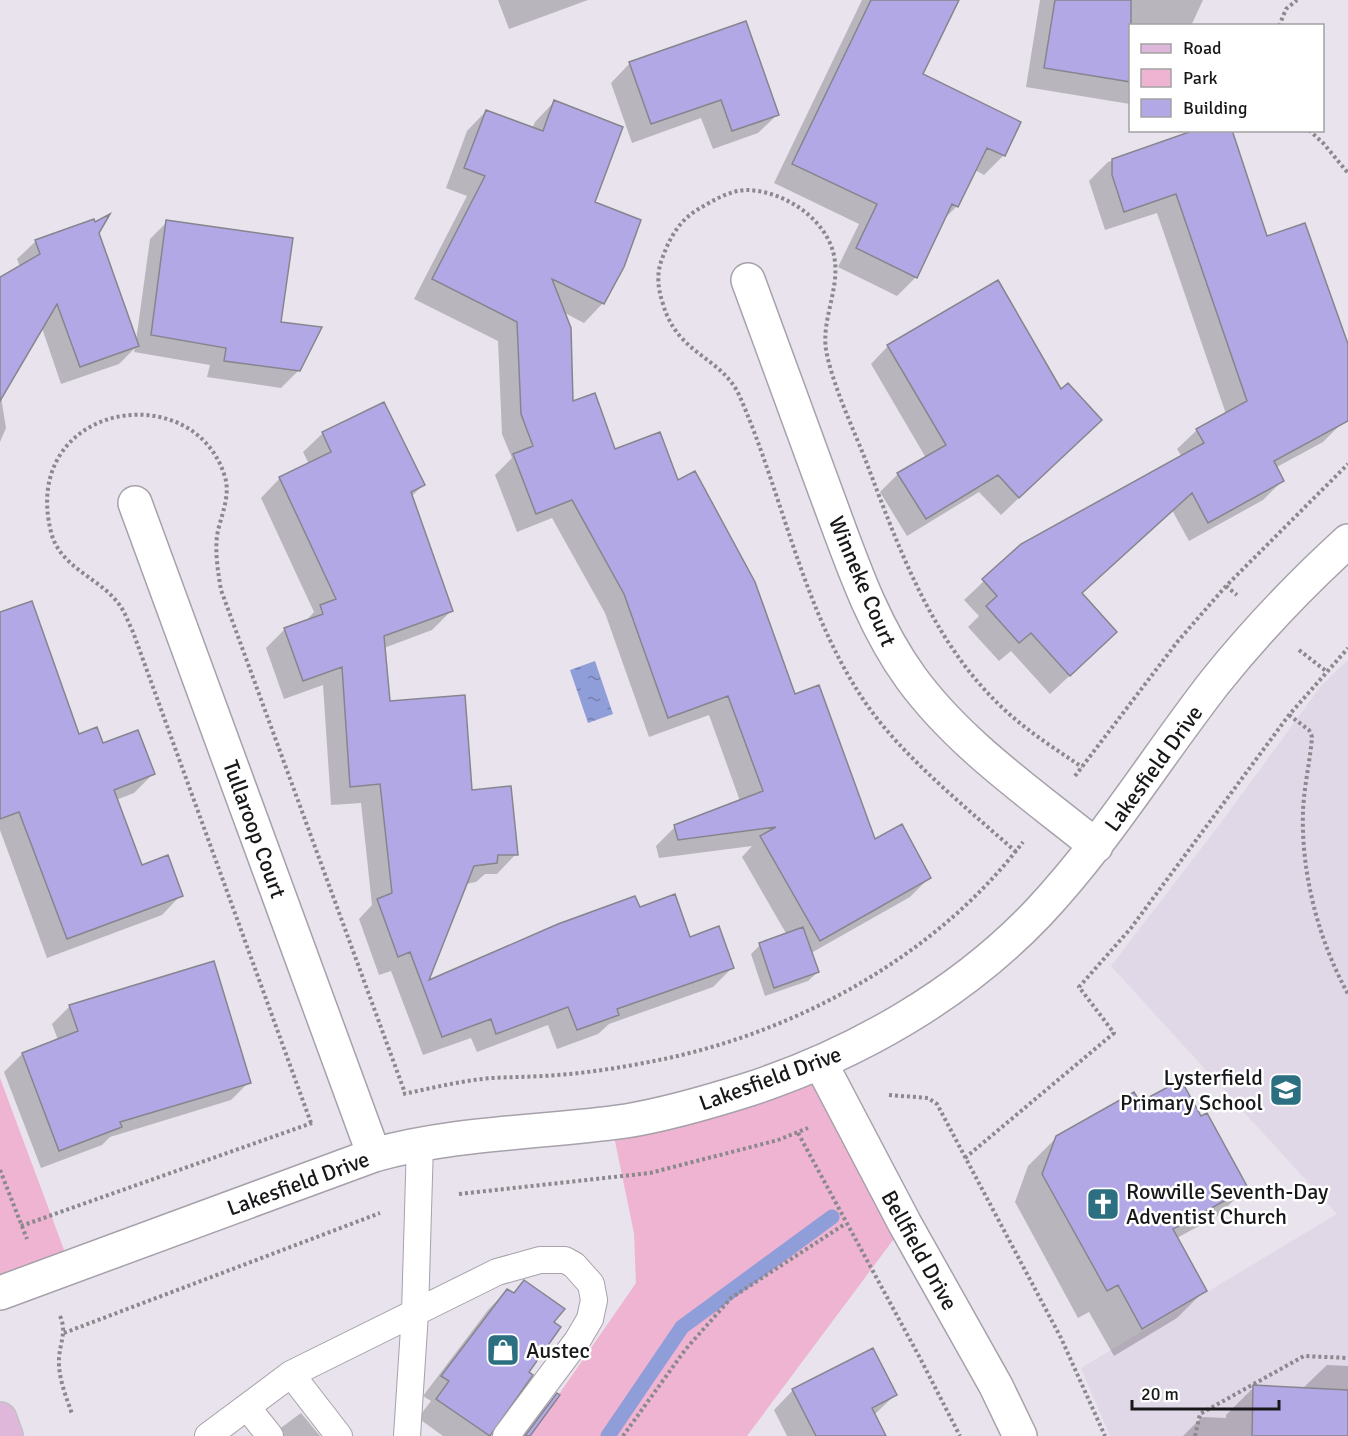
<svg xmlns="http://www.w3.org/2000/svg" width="1348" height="1436" font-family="Signika,sans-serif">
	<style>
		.built { fill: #e0d7e7 }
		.green { fill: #efb4d1 }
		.water { fill: url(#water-ripples) }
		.shadow { fill: #0003 }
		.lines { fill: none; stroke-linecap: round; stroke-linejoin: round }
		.stream { stroke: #8f9dd8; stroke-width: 15 }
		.building { fill: #b3a8e6; stroke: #86858e; stroke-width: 1.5 }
		.lane-casing { stroke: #a6a1aa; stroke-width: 28 }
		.street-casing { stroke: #a6a1aa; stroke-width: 36 }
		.primary-casing { stroke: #c3c3c3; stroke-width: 36 }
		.path { stroke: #8b888e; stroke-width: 4; stroke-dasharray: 3 3; stroke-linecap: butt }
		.lane { stroke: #fff; stroke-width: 26 }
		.street { stroke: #fff; stroke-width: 33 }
		.primary { stroke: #deb7da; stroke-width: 33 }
		.labels { text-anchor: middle; stroke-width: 5; stroke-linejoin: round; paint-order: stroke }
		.street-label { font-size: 22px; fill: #18171a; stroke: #fff }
		.poi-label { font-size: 22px; fill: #18171a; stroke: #fff; text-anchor: start }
	</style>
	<defs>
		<pattern id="water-ripples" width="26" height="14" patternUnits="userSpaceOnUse" patternTransform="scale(1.5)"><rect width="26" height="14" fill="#8f9dd8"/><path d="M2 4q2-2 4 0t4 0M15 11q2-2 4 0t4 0" fill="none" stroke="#747fae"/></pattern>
	</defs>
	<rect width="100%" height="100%" fill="#e8e3ec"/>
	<!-- built -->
	<path class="built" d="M1348,660V1436H1110L1081,1368L1337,1214L1111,966L1220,824L1321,686Z"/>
	<!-- green -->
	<path class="green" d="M821,1064L905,1224L747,1436H530L636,1283L634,1233L611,1122Z
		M0,1078L70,1266L0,1292Z"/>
	<!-- water -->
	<path class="water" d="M595,661L613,714L588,723L570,670Z"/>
	<!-- shadow -->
	<path class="shadow" d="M498,0H588L509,29Z
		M862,0H949L921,75L1019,123L1003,156L984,175L975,170L957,206L942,221L916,277L897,296L838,267L859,224L774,183Z
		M1040,0H1203L1191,26H1130V104L1026,87Z
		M630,63L778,114L758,133L713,149L701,118L632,143L611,83Z
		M554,102L593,203L603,303L584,323L563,312L571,404L614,451L678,482L874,841L930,877L910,897L811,953L818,972L808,981L765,996L751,954L760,945L787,935L742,857L752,846L659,858L656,846L675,827L740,801L709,715L649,737L605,613L552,518L517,532L495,475L512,458L502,434L498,341L414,299L467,196L446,188L467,131L486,111L532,129L535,122Z
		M1200,130L1266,238L1348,347V406L1342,423L1323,442L1275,468L1282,481L1263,500L1189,541L1172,510L1081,594L1096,651L1050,694L1011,651L999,661L968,627L979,616L964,600L1022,545L1182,457L1177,449L1197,430L1226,414L1157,213L1105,230L1089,181L1108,162Z
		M167,222L280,323L299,370L281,388L207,377L210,365L134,352L135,348L119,364L61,384L42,328L1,397L6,428L0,442V279L20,267L17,259L36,241L97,232L136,341L150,239Z
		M888,346L1082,438L1001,515L979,492L907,536L880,492L898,474L926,458L871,364Z
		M384,404L423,485L411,497L452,610L432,630L384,648L389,703L470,791L516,854L497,874H485L476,882L466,884L426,983L639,908L732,968L713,987L609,1024L598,1034L557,1049L548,1025L477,1052L471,1038L423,1055L391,971L379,975L359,919L372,905L361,803L331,805L323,685L284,699L266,648L285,629L305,622L314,612L261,498L280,478L309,464L303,452L323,433Z
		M0,614L78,736L102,745L153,774L134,793L116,800L141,867L181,895L162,915L47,958L0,830Z
		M70,1006L249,1082L231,1100L110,1137L102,1145L41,1168L4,1072L22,1054L58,1040L52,1024Z
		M1139,1104L1247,1187L1219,1215L1177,1238L1205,1290L1177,1318L1114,1356L1089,1312L1078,1318L1015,1202L1028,1166L1057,1137Z
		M524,1282L552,1323L527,1373L490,1436H443L418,1418L431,1401L423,1396L488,1310L507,1290L512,1294Z
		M1327,1365L1348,1366V1436H1183L1202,1417L1226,1418V1415L1254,1387L1302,1389Z
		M793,1390L895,1395L874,1415L884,1436H787L774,1410Z
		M557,1395L528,1436H521L538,1414Z
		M301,1413L320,1436H274L282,1427Z"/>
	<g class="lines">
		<!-- stream -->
		<path class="stream" d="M608,1436L682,1327L832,1217"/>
	</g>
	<!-- building -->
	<path class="building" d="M871,0H959L923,74L1021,122L1005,156L987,148L958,207L952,204L917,278L856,248L877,204L792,164Z
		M1055,0H1131V82L1044,68Z
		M746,21L779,115L732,131L721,100L651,124L629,62Z
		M554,100L623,127L595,202L641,220L624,267L604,304L552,279L571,328L573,401L595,393L615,449L660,432L678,480L695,471L755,582L795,694L819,685L875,839L902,824L931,878L820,941L760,836L776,827L678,840L674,825L763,791L728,696L668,718L624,594L572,500L536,514L513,454L533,446L521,414L517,322L432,279L485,176L464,168L486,110L543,131Z
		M1195,130H1232L1267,236L1305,223L1348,344V421L1274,461L1284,481L1208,523L1192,493L1082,593L1117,632L1070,676L1031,633L1019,643L986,606L997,596L982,579L1021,544L1204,443L1196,429L1247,401L1176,194L1124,212L1112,175V159Z
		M110,214L99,233L139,346L80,367L57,304L0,401V277L40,254L35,240L94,219L95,222Z
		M166,220L293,238L281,322L322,327L300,371L224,361L226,348L151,335Z
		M998,280L1061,389L1068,383L1102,420L1019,498L998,475L926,519L897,473L946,445L887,345Z
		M384,402L425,485L411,492L453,611L384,636L390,701L465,695L472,790L511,786L518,855H498L497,863L474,866L429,980L558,924L635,896L640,907L675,894L690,937L719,926L734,968L617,1009L619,1015L577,1030L568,1007L496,1034L491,1019L442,1037L410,952L398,957L377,899L392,893L380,784L350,787L342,667L303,681L284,628L323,614L320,605L336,599L279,477L331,452L322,432Z
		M32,601L79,734L97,727L103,743L138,730L155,774L114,790L142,865L168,855L183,896L67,939L19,812L0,819V612Z
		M803,927L819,972L774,988L759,943Z
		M214,961L251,1083L120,1122L122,1127L59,1151L22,1053L78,1031L69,1005Z
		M1181,1080L1201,1116L1207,1113L1248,1188L1173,1229L1207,1291L1142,1329L1118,1285L1107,1291L1042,1174L1056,1136L1134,1092L1140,1102Z
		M524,1280L565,1309L554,1322L561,1327L529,1372L533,1375L490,1436L436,1399L449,1381L441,1376L507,1289L514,1293Z
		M873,1348L897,1395L872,1408L886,1436H816L792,1389Z
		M1253,1385L1348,1390V1436H1252Z
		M557,1393L560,1395L530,1436H525Z"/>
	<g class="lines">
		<defs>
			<path id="lane" d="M291,1374L339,1436
				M247,1407L270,1436
				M208,1436L291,1374L497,1272L540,1260H565L574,1265L591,1284L594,1300L590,1319L577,1341L506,1436
				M407,1436L415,1313L420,1143"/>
			<path id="street" d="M748,280C774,351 800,422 826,493C850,557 871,623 911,678C960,745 1032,794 1096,846
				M135,503L374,1155
				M821,1064L905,1224L996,1386L1020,1436
				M0,1293L374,1155C456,1132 542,1133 626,1121C669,1114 709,1102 750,1089C856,1054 960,995 1038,913C1105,842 1155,759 1215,682C1255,632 1301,584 1348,541"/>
			<path id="primary" d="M0,1419L6,1436"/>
		</defs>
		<!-- lane casing -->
		<use href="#lane" class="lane-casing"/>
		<!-- street casing -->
		<use href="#street" class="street-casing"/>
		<!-- primary casing -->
		<use href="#primary" class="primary-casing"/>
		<!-- path -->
		<path class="path" d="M1279,26L1286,9L1297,0
			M1309,130L1324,144L1348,173
			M1226,586L1237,595
			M1299,650L1326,671
			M1289,715L1309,730L1312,737C1310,762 1304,786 1303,811C1301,873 1318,939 1348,994
			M1075,776L1178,641L1226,586L1348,464
			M1016,852C967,808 905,759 867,705C803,613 784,498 740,397C722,356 678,356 663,304C658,289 656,274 662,259C669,239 679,221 697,210C712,201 730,190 747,190C780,191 815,212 829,241C848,280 818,317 827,355C835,391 854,430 867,464C901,554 934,646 1007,712C1030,733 1057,750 1082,767
			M403,1094C433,1088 463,1080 493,1078C510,1077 526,1077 543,1076C583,1074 625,1067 664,1059C801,1030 938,954 1023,842
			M889,1095L928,1098L937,1104L1061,1338L1105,1436
			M311,1123L133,632C129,624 126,615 121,607C102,578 60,569 51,532C19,403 194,374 225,477C231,497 220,517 217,536C215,554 218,572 221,590L405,1093
			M798,1133L920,1358L960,1436
			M965,1158L1114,1033L1079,987L1131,928L1289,715L1348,648
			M0,1170L27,1239
			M459,1194L650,1173L778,1140L808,1128
			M21,1226L312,1123
			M60,1316C67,1331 60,1343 59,1358C58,1378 66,1396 72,1414
			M64,1333L380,1213
			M623,1436L685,1350L731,1298L845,1224
			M1195,1436L1200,1414L1304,1356L1348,1358"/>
		<!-- lane -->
		<use href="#lane" class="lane"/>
		<!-- street -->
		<use href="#street" class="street"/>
		<!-- primary -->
		<use href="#primary" class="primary"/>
	</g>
	<!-- icons -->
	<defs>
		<symbol id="school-square" viewBox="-11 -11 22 22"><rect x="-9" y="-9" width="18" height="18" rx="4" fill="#2c6f81" stroke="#fff"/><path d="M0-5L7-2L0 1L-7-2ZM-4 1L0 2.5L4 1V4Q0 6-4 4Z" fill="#fff"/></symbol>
		<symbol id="church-square" viewBox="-11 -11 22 22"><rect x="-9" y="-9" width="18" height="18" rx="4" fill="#2c6f81" stroke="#fff"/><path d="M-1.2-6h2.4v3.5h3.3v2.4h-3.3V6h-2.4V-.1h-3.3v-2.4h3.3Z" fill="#fff"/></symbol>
		<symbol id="shop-square" viewBox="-11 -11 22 22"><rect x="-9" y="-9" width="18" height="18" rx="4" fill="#2c6f81" stroke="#fff"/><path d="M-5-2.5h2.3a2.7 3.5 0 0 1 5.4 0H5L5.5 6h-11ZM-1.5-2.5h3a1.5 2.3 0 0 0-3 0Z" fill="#fff"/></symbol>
	</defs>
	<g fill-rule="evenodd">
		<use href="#school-square" x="1267" y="1071" width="38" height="38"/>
		<use href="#church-square" x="1084" y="1185" width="38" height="38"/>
		<use href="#shop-square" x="484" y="1331" width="38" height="38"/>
	</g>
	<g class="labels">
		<!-- street labels -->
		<g class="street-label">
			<text transform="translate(863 581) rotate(67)" y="8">Winneke Court</text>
			<text transform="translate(1153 768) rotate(-54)" y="8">Lakesfield Drive</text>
			<text transform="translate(255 829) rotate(70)" y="8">Tullaroop Court</text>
			<text transform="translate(770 1078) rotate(-20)" y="8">Lakesfield Drive</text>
			<text transform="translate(298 1183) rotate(-20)" y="8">Lakesfield Drive</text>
			<text transform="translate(920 1250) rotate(61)" y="8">Bellfield Drive</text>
		</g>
		<!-- poi labels -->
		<g class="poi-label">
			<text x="1263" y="1085" text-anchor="end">Lysterfield<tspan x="1263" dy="25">Primary School</tspan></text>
			<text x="1126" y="1199">Rowville Seventh-Day<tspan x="1126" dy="25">Adventist Church</tspan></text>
			<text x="526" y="1358">Austec</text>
		</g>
	</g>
	<!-- legend -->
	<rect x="1129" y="24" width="195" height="108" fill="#ffffff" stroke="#a3a2a3" stroke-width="1.5"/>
	<rect x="1141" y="44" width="30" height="9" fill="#deb7da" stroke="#a3a2a3" stroke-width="1.5"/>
	<text x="1183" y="54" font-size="18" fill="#18171a">Road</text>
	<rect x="1141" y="69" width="30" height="18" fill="#efb4d1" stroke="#a3a2a3" stroke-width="1.5"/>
	<text x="1183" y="84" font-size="18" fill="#18171a">Park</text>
	<rect x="1141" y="99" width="30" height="18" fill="#b3a8e6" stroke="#a3a2a3" stroke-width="1.5"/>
	<text x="1183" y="114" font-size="18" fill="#18171a">Building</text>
	<!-- scale -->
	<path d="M1132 1400v9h147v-9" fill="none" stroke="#18171a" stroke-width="3"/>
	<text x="1141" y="1400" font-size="18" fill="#18171a" stroke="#ffffff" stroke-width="4.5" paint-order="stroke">20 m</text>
</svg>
